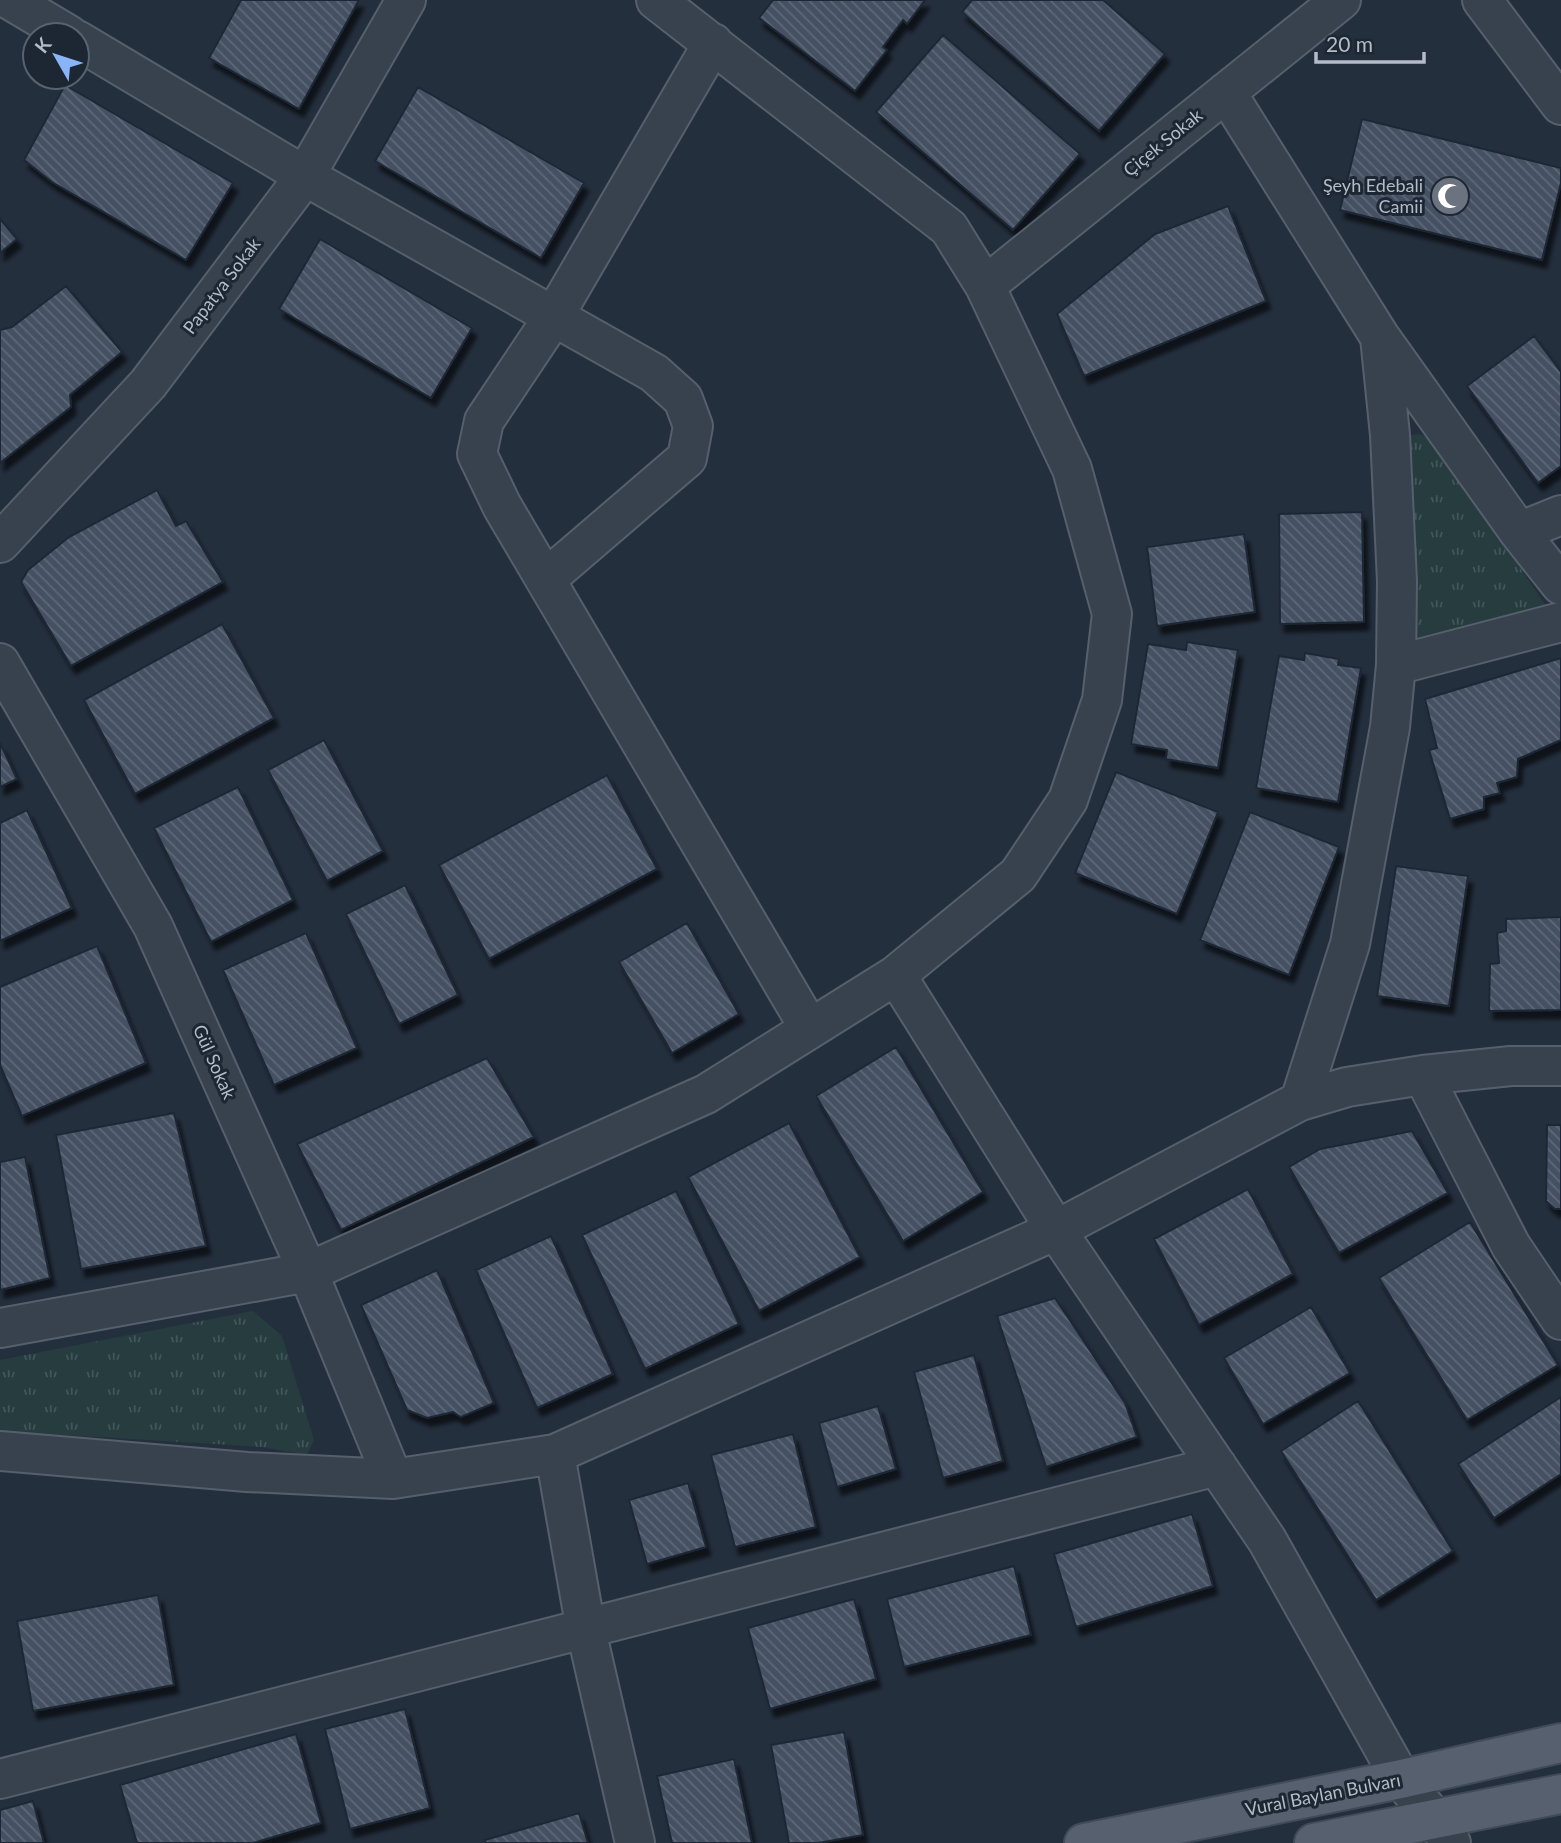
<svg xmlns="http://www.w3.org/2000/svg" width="1561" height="1843" font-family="Lato,sans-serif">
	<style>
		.park { fill: url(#park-tufts) }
		.building { fill: url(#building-back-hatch); stroke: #1f2835; stroke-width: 2; filter: url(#shadow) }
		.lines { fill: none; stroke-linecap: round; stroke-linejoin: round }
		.minor-casing { stroke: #565f6c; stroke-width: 42 }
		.major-casing { stroke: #414a57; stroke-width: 42 }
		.minor { stroke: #38414e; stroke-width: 38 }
		.major { stroke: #56606e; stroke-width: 38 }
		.labels { text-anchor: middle; stroke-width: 6; stroke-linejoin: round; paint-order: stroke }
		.street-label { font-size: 18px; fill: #b4bcc9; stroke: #1d2633 }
		.poi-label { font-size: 18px; fill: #b4bcc9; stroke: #1d2633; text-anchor: end }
	</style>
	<defs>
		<pattern id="park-tufts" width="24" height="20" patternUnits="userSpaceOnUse" patternTransform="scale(1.75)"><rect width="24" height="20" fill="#263c3f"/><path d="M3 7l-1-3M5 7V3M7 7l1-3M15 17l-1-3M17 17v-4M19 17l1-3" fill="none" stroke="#435659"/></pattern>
		<pattern id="building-back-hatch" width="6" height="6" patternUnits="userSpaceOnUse" patternTransform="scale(1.75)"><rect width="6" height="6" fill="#455162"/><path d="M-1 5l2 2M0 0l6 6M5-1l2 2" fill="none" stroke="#5d6877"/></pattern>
		<filter id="shadow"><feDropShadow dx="4.5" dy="8" stdDeviation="2" flood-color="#0009"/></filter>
	</defs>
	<rect width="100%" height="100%" fill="#242f3e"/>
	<!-- park -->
	<path class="park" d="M1420,434L1432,439L1546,606L1417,638L1402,446L1411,435Z
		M253,1311L282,1336L314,1440L307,1455L263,1447L0,1431V1360Z"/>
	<!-- building -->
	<path class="building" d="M241,0H359L299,109L209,58Z
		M773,0H925L907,24L903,20L883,47L887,50L855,91L759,18Z
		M972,0H1103L1165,54L1099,131L962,12Z
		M943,35L1080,154L1013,230L876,112Z
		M65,85L233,183L186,260L52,182L24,160Z
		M418,87L584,183L541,258L375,161Z
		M1362,119L1561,168V183L1542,260L1340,210Z
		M1228,206L1266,301L1084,376L1057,314L1155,234Z
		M0,219L17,239L0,253Z
		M320,239L472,328L431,398L279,309Z
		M66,286L122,352L70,395L71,407L0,463V330L12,327Z
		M1534,336L1561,372V466L1538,483L1467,386Z
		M157,490L176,526L186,521L223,582L71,666L21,582L28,570L69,537Z
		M1362,512L1364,622L1280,624L1279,514Z
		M1244,534L1255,612L1157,626L1147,547Z
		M222,624L274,718L135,794L84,700Z
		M1187,642L1238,650L1218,768L1166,759L1167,750L1131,744L1148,644L1186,650Z
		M1305,653L1339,659L1338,665L1361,668L1338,802L1256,788L1279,656L1304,660Z
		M1561,658V740L1518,759L1517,777L1497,783L1500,793L1484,797V809L1450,819L1429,750L1437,748L1425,699Z
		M324,740L383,851L327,881L268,770Z
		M0,743L17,779L0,787Z
		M1116,772L1218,812L1177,914L1075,873Z
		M607,775L657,869L489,959L439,865Z
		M238,787L293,900L211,942L154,828Z
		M27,810L72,908L0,941V823Z
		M1250,812L1339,847L1289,975L1200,940Z
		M1396,866L1468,876L1449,1006L1377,996Z
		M405,885L458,995L399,1024L346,914Z
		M1561,917V1010L1489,1011L1490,964L1499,963L1497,933L1506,931V919Z
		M687,923L739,1014L672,1053L619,962Z
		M306,933L357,1048L274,1085L223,970Z
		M97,946L146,1063L22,1116L0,1065V987Z
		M896,1047L983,1192L903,1241L816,1096Z
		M487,1058L534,1137L341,1230L297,1144Z
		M174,1113L206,1246L81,1269L56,1135Z
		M789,1123L860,1257L759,1311L688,1177Z
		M1547,1125H1561V1209H1555L1546,1201Z
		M1412,1131L1448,1193L1339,1253L1289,1167L1320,1149Z
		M25,1157L50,1278L0,1290V1162Z
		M1248,1189L1293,1274L1199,1325L1154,1239Z
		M676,1191L739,1324L645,1369L582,1235Z
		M1470,1222L1558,1365L1467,1420L1379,1278Z
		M551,1236L613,1374L537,1408L476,1270Z
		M437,1270L494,1403L461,1417L453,1412L427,1418L407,1410L361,1305Z
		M1055,1298L1125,1403L1137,1437L1046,1467L997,1316Z
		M1311,1307L1350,1373L1263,1424L1224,1358Z
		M974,1355L1003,1461L943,1478L914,1372Z
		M1561,1397V1474L1494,1518L1458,1464Z
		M1358,1401L1453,1551L1376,1600L1281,1451Z
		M878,1406L896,1469L837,1487L819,1423Z
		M793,1434L816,1527L735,1547L711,1455Z
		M688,1483L706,1547L647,1564L629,1500Z
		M1192,1514L1213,1586L1076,1627L1054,1554Z
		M1014,1566L1031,1635L904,1667L887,1599Z
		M158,1595L174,1685L33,1711L17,1621Z
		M854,1599L876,1679L770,1709L748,1628Z
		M405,1709L430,1808L350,1829L325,1729Z
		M844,1732L863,1835L818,1843H789L771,1745Z
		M296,1734L321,1823L253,1843H137L120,1785Z
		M734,1759L752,1843H672L657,1776Z
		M33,1801L44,1843H0V1810Z
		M579,1813L588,1843H486L485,1840Z"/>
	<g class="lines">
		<defs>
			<path id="minor" d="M10,0L69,35
				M1482,0L1561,105
				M77,40L305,176L654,373L683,399L693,426L687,458L546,579
				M713,43L554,316L484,421L477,454L502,506L810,1029
				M1226,92L1380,337L1519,532L1561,585
				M985,286L1341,0
				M1519,532L1561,515
				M0,543L148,384L305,176L406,0
				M0,663L153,926L308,1272L393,1479
				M1396,665L1561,622
				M896,975L1056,1230L1267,1540L1401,1779L1435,1819L1451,1843
				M1423,1075L1511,1246L1561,1320
				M1300,1101L1350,944L1390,727L1396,665L1397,581L1390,435L1380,337
				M0,1328L308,1272L706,1094L896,975L1018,875L1068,800L1102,700L1112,614L1072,469L985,286L949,228L656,0
				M0,1451L247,1472L393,1479L555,1454L1056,1230L1300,1101L1347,1087L1423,1075L1511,1066H1561
				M555,1454L586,1630L635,1843
				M0,1779L1217,1466"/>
			<path id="major" d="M1084,1843L1401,1779L1561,1743
				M1314,1843L1561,1794"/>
		</defs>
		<!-- minor casing -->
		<use href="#minor" class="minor-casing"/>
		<!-- major casing -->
		<use href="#major" class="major-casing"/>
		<!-- minor -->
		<use href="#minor" class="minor"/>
		<!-- major -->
		<use href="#major" class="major"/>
	</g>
	<!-- icons -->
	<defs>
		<symbol id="mosque-disc" viewBox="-11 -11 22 22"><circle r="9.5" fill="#6b7280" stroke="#1d2633"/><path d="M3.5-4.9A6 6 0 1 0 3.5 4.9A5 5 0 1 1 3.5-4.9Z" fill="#fff"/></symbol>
	</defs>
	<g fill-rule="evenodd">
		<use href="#mosque-disc" x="1428" y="174" width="44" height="44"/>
	</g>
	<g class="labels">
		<!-- street labels -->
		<g class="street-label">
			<text transform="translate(1163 143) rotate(-39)" y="6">Çiçek Sokak</text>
			<text transform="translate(222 286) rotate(-53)" y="6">Papatya Sokak</text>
			<text transform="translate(214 1062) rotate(66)" y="6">Gül Sokak</text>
			<text transform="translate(1323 1795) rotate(-11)" y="6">Vural Baylan Bulvarı</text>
		</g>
		<!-- poi labels -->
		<g class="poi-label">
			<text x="1423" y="192">Şeyh Edebali<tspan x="1423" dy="21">Camii</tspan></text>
		</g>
	</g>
	<!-- north arrow -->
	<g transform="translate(56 56) rotate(309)"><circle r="33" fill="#1d2633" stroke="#59626f" stroke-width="2"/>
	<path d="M0-5L12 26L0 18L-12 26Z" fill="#8ab4f8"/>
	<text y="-10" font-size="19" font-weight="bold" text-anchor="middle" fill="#b4bcc9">K</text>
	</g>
	<!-- scale -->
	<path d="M1316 52v10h108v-10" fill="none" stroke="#b4bcc9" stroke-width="3.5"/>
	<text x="1326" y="52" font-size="21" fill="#b4bcc9" stroke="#1d2633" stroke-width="5" paint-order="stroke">20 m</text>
</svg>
